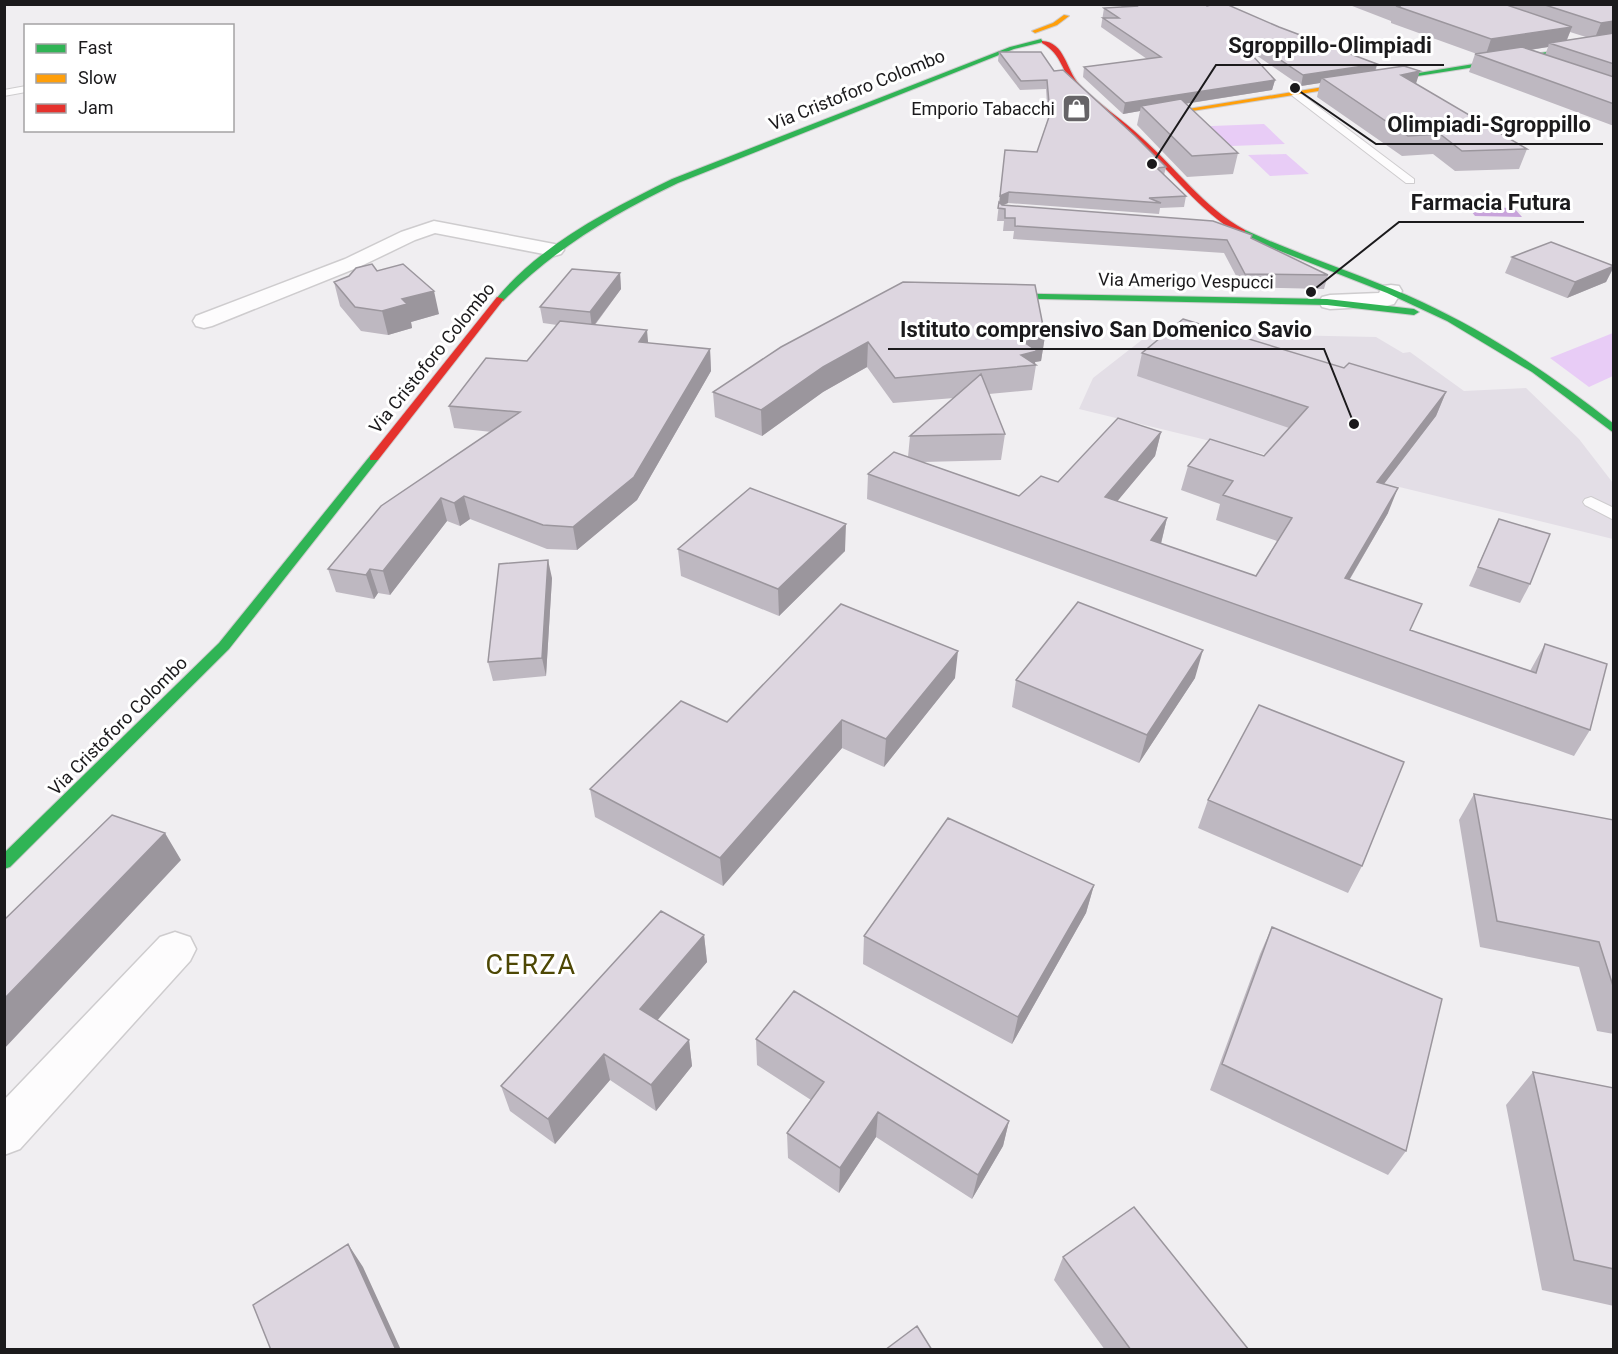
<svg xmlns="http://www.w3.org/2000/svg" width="1618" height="1354" font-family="Roboto,sans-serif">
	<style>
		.built { fill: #e3dee6 }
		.green { fill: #e8ccf6 }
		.water { fill: #c8a3db }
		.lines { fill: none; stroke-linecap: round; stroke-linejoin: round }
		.lane-casing { stroke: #ceccce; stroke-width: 2 }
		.street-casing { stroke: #ceccce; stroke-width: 3 }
		.fast-casing { stroke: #ceccce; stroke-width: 2 }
		.slow-casing { stroke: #ceccce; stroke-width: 2 }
		.jam-casing { stroke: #ceccce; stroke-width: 2 }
		.lane { fill: #fdfcfd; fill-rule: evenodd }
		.street { fill: #fdfcfd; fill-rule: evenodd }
		.fast { fill: #30b455; fill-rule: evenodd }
		.slow { fill: #ff9f0a; fill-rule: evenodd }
		.jam { fill: #e5322d; fill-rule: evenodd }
		.wall { fill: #beb8c1; fill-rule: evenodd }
		.shaded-wall { fill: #9b969d }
		.building { fill: #ddd6e0; stroke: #9b969d; stroke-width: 1.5 }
		.labels { text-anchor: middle; stroke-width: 6; stroke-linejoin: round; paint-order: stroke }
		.far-street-label { font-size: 18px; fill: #1b1a1c; stroke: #fff }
		.far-poi-label { font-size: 18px; fill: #1b1a1c; stroke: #fff; text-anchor: end }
		.near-neighbourhood-label { font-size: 27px; letter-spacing: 1.5px; fill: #4d4704; stroke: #fff }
		.leader { fill: none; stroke: #1b1a1c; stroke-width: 2 }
		.callout-dot { fill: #1b1a1c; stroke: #fff; stroke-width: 2 }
		.callout-label { font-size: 22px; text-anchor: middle; font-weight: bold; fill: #1b1a1c; stroke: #fff; stroke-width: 6; stroke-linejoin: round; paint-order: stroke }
	</style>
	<rect width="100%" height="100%" fill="#f0eef1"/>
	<!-- built -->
	<path class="built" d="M1152,332L1376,337L1403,353L1410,352L1464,391L1526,388L1579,439L1613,483V539L1079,409L1093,378Z"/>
	<!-- green -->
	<path class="green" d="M1264,124L1285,144L1177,148L1159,128Z
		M1286,154L1309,174L1270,176L1248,155Z
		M1613,333V376L1589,387L1550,358Z"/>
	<!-- water -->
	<path class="water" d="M1468,207L1514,208L1522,217L1475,216Z"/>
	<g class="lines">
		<defs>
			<path id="lane" d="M26,86V92L4,96V90Z
				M1290,90H1296L1414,179V183H1406L1290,94Z
				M1591,497L1614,508V520L1585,505L1583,502L1585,499Z"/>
			<path id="street" d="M434,221L554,244L561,246L564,250L561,254L554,256L435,233L415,240L359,267L212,326L204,328L196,326L193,321L196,316L345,259L401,232Z
				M1391,285L1399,286L1402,291L1394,304L1386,306L1330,309L1322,307L1319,302L1322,297L1330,295L1379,293L1383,286Z
				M175,932L190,937L196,949L190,961L20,1149L4,1155V1100L160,937Z"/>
			<path id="fast" d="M1041,39L1043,42L1014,49L678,183C613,214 554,249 503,301L496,299C541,244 609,210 672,179L1010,47Z
				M1614,41V45L1354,86L1351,84Z
				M1239,230H1245C1303,257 1364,275 1422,302C1491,334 1554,377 1614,424V433L1532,372L1447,321L1387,293L1257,242L1239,234Z
				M990,293L1327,299L1414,309L1419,312L1414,315L1327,305L993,298L990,297Z
				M374,455L378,456V460L229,649L10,867L4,869V853L219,643L370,456Z"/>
			<path id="slow" d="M1064,15L1069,16L1057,25L1035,33L1032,31L1053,23Z
				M1354,82L1356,85L1148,118L1145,116Z"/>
			<path id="jam" d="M1042,41C1065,42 1066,70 1079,84C1098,104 1122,119 1142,138C1177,169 1203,207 1245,230V234H1239C1198,210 1172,172 1137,140C1118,123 1096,108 1077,89C1061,72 1063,55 1042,43Z
				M497,297L504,299L378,460H370V456Z"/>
		</defs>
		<!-- lane casing -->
		<use href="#lane" class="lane-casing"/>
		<!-- street casing -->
		<use href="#street" class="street-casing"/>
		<!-- fast casing -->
		<use href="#fast" class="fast-casing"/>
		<!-- slow casing -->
		<use href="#slow" class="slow-casing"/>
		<!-- jam casing -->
		<use href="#jam" class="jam-casing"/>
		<!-- lane -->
		<use href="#lane" class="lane"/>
		<!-- street -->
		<use href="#street" class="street"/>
		<!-- fast -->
		<use href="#fast" class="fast"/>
		<!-- slow -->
		<use href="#slow" class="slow"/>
		<!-- jam -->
		<use href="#jam" class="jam"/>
	</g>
	<!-- wall -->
	<path class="wall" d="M1118,4H1204L1279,27L1377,64L1376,70L1416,84L1527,149L1519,169L1455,171L1433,154L1402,156L1317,97L1320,83L1301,86L1256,55L1254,58L1275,80L1272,90L1185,104L1238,153L1233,174L1187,177L1137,125L1140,111L1123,114L1083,77L1084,67L1147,59L1101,27L1104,8L1122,7Z
		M1347,4H1614V126L1469,72L1475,54H1477L1391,23V21ZM1570,32L1586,37L1567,40ZM1548,47L1545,55L1530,50Z
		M999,52L1054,71L1166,167L1164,175L1186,196L1184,207L1160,208L1159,214L1008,203L1003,205L1251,238L1328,275L1324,289L1242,287L1224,253L1013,239L1014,231H1003L1004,221H997L1005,150L1037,152L1048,119L1046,89L1020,90L998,61Z
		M1512,257L1614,266V267L1606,282L1567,298L1505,273Z
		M377,271L439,314L411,322L412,328L388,335L361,331L340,306L334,282Z
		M620,273L621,289L595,325L649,343L710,349L711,371L637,500L577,550L547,549L470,519L460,526L447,521L390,595L378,593L374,599L336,592L328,569L492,432L454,428L449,406L527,361L557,325L543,323L540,307Z
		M903,282L1045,336L1041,361L1035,362L1036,365L1032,390L989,394L1005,434L1001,460L923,462L1019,496L1058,482L1161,432L1155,456L1117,501L1167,518L1161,544L1256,576L1277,541L1216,520L1220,504L1181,490L1188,466L1264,456L1289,428L1137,376L1142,353L1344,368L1446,392L1436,416L1384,484L1388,513L1350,579L1410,630L1530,671L1545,644L1590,730L1574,756L867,499L868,474L908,457L910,436L954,398L893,403L867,367L823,392L762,436L715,417L713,392Z
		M1499,519L1530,584L1520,603L1469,586Z
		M678,549L845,551L779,616L681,576Z
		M552,578L546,676L493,681L488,662Z
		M955,678L884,767L842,748L723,886L595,817L590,789L727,722Z
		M1195,678L1139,763L1012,707L1016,680Z
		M1474,794L1614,820V1034L1597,1031L1579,967L1480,947L1459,820Z
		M1208,800L1362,866L1348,893L1198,828Z
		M1094,885L1086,913L1012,1044L863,964L864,936Z
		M1272,927L1406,1151L1388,1175L1210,1090L1260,954Z
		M704,935L707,962L657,1020L689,1040L692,1066L656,1111L610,1080L555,1144L510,1111L501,1086Z
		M756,1039L1009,1121L1003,1146L972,1199L876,1137L839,1193L788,1158L787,1133L811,1100L757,1065Z
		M1533,1072L1614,1088V1306L1542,1290L1506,1105Z
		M1063,1257L1249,1350H1105L1054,1280Z"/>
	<!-- shaded-wall -->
	<path class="shaded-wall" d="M1614,21V38L1594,40L1601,23Z
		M1572,27L1565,44L1549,43L1548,47L1485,57L1491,39Z
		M1258,45L1256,55L1248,64L1251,54Z
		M1377,64L1374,74L1322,78L1320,83L1301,86L1303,75Z
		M1420,71L1414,90L1401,75Z
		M1275,80L1272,90L1145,110L1141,106L1140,111L1123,114L1125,103Z
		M1009,192L1008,203L999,207L1000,196Z
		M1614,266L1606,282L1567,298L1575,282Z
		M620,273L621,289L592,328L590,312Z
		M434,291L439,314L411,322L412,328L388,335L382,311L402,299Z
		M647,330L649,352L639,342Z
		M1045,336L1041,361L1035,362V365L1020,367L1024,342Z
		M868,342L867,367L823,392L762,436L761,410L823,367Z
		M710,349L711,371L637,500L577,550L573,527Z
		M1446,392L1436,416L1367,506L1377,482Z
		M1161,432L1155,456L1100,522L1105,497Z
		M1398,488L1388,513L1335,604L1345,578Z
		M464,496L470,519L460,526L454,503Z
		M441,498L447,521L390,595L383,571Z
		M1167,518L1161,543L1145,566L1151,540Z
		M846,524L845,551L779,616L778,589Z
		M548,560L552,578L546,676L542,658Z
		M370,569L378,593L374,599L366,575Z
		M1203,650L1195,678L1139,763L1147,735Z
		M958,651L955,678L884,767L886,739Z
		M842,720V748L723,886L720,858Z
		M165,833L181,860L4,1049V999Z
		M1094,885L1086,913L1012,1044L1018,1017Z
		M704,935L707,962L644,1036L640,1009Z
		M689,1040L692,1066L656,1111L651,1085Z
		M604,1054L610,1080L555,1144L548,1119Z
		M878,1112L876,1137L839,1193L840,1168Z
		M1009,1121L1003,1146L972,1199L978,1175Z
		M348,1244L363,1267L401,1350H396Z"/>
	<!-- building -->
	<path class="building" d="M1135,4H1204L1207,6L1215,4H1226L1279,27L1377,64L1303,75L1258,45L1251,54L1275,80L1125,103L1084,67L1161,57L1103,18H1119L1104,8L1137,6Z
		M1396,4H1504L1572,27L1491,39L1396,6H1399Z
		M1542,4H1614V21L1601,23Z
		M1614,33V64L1549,43Z
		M1522,47L1614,77V104L1475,54Z
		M999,52H1041L1054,71L1063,70L1135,136L1166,167L1157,168L1186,196L1149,198L1161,203L1009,192L1000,196L1005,150L1037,152L1050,114L1047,80L1021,81Z
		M1404,66L1420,71L1401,75L1527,149L1462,151L1440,134L1408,136L1322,78Z
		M1181,99L1238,153L1192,156L1141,106Z
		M999,202L1002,205L1213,221L1252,235L1251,238L1328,275L1245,274L1227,240L1015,226V218H1005V209L998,208Z
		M1551,242L1614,266L1575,282L1512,257Z
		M372,264L377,271L403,264L434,291L402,299L407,304L382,311L355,307L334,282L349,276L356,268Z
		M572,269L620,273L590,312L540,307Z
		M903,282L1035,285L1045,336L1024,342L1037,351L1021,355L1036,365L895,378L868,342L823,367L761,410L713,392L781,347Z
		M1183,319L1344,368L1349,363L1446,392L1377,482L1398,488L1345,578L1422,604L1410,630L1536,673L1545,644L1607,664L1590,730L868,474L894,452L1019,496L1041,476L1058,482L1118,418L1161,432L1105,497L1167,518L1151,540L1256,576L1292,518L1223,495L1233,481L1188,466L1210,439L1264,456L1308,407L1142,353Z
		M560,321L647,330L639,342L710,349L634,477L573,527L543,525L464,496L454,503L441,498L383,571L370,569L366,575L328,569L381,506L520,412L449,406L486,358L527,361Z
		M981,374L1005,434L910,436Z
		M750,488L846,524L778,589L678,549Z
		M1499,519L1550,534L1530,584L1478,567Z
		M548,560L542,658L488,662L499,564Z
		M1078,602L1203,650L1147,735L1016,680Z
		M841,604L958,651L886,739L842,720L720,858L590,789L681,701L727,722Z
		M1259,705L1404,762L1362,866L1208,800Z
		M1474,794L1614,820V989L1599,942L1497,921Z
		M112,815L165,833L4,999V920Z
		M948,818L1094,885L1018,1017L864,936Z
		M661,911L704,935L640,1009L689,1040L651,1085L604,1054L548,1119L501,1086Z
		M1272,927L1442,999L1406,1151L1222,1064Z
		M794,991L1009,1121L978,1175L878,1112L840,1168L787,1133L824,1082L756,1039Z
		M1533,1072L1614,1088V1269L1574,1260Z
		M1134,1207L1249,1350H1131L1063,1257Z
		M348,1244L396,1350H271L253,1305Z
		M917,1326L932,1350H885Z"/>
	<!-- icons -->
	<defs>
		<symbol id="shop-square" viewBox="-11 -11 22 22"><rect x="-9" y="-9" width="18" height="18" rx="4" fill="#666467" stroke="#fff"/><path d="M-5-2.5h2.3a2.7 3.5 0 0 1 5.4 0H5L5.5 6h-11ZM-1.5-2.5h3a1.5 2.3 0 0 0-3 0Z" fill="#fff"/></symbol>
	</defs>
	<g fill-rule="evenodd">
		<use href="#shop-square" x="1060" y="92" width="33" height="33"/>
	</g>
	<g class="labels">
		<!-- far-street labels -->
		<g class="far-street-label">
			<text transform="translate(857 90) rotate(-22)" y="6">Via Cristoforo Colombo</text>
			<text transform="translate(1186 281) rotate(1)" y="6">Via Amerigo Vespucci</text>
			<text transform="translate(432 358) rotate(-51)" y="6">Via Cristoforo Colombo</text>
			<text transform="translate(118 726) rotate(-45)" y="6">Via Cristoforo Colombo</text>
		</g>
		<!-- far-poi labels -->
		<g class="far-poi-label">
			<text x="1055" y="115">Emporio Tabacchi</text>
		</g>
		<!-- near-neighbourhood labels -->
		<g class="near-neighbourhood-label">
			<text x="531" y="974">CERZA</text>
		</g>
	</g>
	<!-- callouts -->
	<path class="leader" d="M1152 164L1216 65H1444M1295 88L1376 144H1603M1311 292L1399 222H1584M1354 424L1324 349H888"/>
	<g class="callout-dot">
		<circle cx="1152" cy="164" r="6"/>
		<circle cx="1295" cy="88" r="6"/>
		<circle cx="1311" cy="292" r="6"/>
		<circle cx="1354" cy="424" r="6"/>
	</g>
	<g class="callout-label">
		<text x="1330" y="53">Sgroppillo-Olimpiadi</text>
		<text x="1489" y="132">Olimpiadi-Sgroppillo</text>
		<text x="1491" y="210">Farmacia Futura</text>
		<text x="1106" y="337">Istituto comprensivo San Domenico Savio</text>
	</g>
	<!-- border -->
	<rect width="1618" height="1354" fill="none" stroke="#1b1a1c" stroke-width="12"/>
	<!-- legend -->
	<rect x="24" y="24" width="210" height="108" fill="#ffffff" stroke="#a4a3a4" stroke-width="1.5"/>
	<rect x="36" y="44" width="30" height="9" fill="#30b455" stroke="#a4a3a4" stroke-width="1.5"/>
	<text x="78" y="54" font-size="18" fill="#1b1a1c">Fast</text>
	<rect x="36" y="74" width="30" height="9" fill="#ff9f0a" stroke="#a4a3a4" stroke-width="1.5"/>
	<text x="78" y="84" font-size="18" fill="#1b1a1c">Slow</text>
	<rect x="36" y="104" width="30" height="9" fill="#e5322d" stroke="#a4a3a4" stroke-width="1.5"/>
	<text x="78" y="114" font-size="18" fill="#1b1a1c">Jam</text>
</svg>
